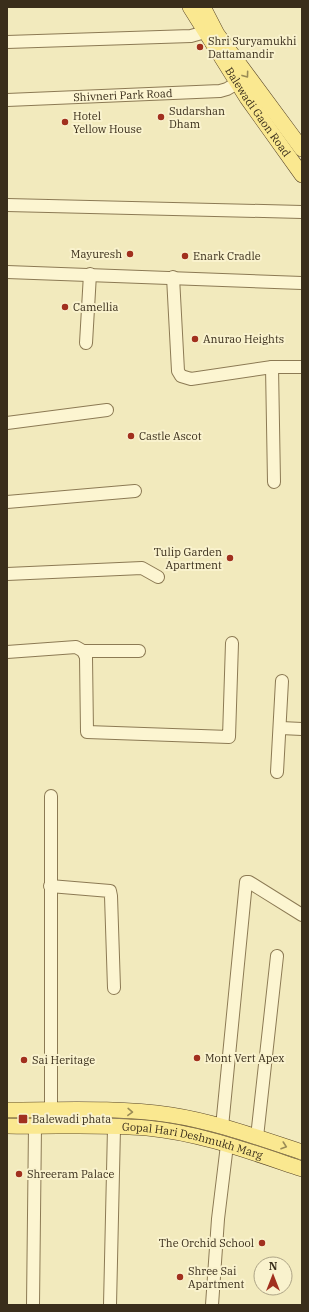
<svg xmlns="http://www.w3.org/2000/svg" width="309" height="1312" font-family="'IBM Plex Serif',serif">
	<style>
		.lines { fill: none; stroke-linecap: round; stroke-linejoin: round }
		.minor-casing { stroke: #8c7a54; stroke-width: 14 }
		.major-casing { stroke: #594629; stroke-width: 16 }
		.minor { stroke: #fcf5d1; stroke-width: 12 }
		.major { stroke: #fae890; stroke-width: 15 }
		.oneway { stroke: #9a8b56 }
		.poi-dot { fill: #a1301e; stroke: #f9f2cd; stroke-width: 1.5 }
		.labels { text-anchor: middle; stroke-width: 4; stroke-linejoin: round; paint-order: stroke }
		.poi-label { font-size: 11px; fill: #3a2e1b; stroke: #f9f2cd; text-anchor: start }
		.street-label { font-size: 11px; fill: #3a2e1b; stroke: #f9f2cd }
	</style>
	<rect width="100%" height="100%" fill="#f2eabd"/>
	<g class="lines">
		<defs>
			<g id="minor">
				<path d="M7,42L191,36L205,32"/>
				<path id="s1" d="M7,100L220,91L227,89L237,83"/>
				<path d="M7,205L302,212"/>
				<path d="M7,272L302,283"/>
				<path d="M173,277L178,371L181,376L191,379L272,367H302"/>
				<path d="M86,343L90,274"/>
				<path d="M272,367L274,482"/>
				<path d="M7,423L107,410"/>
				<path d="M7,502L135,491"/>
				<path d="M7,574L142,568L158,577"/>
				<path d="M83,651H139"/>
				<path d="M7,652L76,647L83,651L86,657L87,732L229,737L232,643"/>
				<path d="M281,728L302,729"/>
				<path d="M277,772L282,681"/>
				<path d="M51,796V1110"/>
				<path d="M50,886L110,891L111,896L114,988"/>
				<path d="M222,1127L246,882H249L302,915"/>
				<path d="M257,1137L277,956"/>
				<path d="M33,1305L35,1126"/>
				<path d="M110,1305L114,1128"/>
				<path d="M212,1305L218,1219L227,1145"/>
			</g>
			<g id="major">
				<path id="s2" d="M190,7L247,98L302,175"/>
				<path d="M203,7L217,34L302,149"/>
				<path d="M7,1110C61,1110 117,1107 171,1115C216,1122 259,1138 302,1152"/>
				<path id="s3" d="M7,1126C53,1127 101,1124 147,1128C200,1133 251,1152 302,1169"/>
			</g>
		</defs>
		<!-- minor casing -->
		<use href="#minor" class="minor-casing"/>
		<!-- major casing -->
		<use href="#major" class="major-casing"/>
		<!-- minor -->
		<use href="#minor" class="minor"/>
		<!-- major -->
		<use href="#major" class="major"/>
	</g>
	<!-- one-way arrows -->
	<defs><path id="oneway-chevron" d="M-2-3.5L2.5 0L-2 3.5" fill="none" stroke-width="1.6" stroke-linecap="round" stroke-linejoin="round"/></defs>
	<g class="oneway">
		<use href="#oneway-chevron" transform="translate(246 75) rotate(54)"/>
		<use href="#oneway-chevron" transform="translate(130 1112) rotate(2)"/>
		<use href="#oneway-chevron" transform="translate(284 1146) rotate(19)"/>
	</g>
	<!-- markers -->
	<g class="poi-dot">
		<circle cx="200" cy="47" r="4"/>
		<circle cx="161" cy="117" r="4"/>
		<circle cx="65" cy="122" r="4"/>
		<circle cx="130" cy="254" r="4"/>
		<circle cx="185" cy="256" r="4"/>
		<circle cx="65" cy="307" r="4"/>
		<circle cx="195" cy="339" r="4"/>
		<circle cx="131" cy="436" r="4"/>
		<circle cx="230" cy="558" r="4"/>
		<circle cx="197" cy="1058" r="4"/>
		<circle cx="24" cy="1060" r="4"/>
		<rect x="18" y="1114" width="10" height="10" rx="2"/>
		<circle cx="19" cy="1174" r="4"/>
		<circle cx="262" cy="1243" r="4"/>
		<circle cx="180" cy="1277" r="4"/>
	</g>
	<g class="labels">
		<!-- poi labels -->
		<g class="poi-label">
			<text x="208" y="45">Shri Suryamukhi<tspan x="208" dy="13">Dattamandir</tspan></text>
			<text x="169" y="115">Sudarshan<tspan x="169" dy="13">Dham</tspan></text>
			<text x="73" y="120">Hotel<tspan x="73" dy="13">Yellow House</tspan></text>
			<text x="122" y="258" text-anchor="end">Mayuresh</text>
			<text x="193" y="260">Enark Cradle</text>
			<text x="73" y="311">Camellia</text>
			<text x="203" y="343">Anurao Heights</text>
			<text x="139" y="440">Castle Ascot</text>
			<text x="222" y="556" text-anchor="end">Tulip Garden<tspan x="222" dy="13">Apartment</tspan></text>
			<text x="205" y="1062">Mont Vert Apex</text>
			<text x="32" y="1064">Sai Heritage</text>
			<text x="32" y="1123">Balewadi phata</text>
			<text x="27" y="1178">Shreeram Palace</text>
			<text x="254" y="1247" text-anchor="end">The Orchid School</text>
			<text x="188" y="1275">Shree Sai<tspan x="188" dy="13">Apartment</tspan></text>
		</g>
		<!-- street labels -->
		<g class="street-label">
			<text dy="4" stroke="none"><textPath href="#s1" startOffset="116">Shivneri Park Road</textPath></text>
			<text dy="4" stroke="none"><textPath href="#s2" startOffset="125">Balewadi Gaon Road</textPath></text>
			<text dy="4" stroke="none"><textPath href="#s3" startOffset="187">Gopal Hari Deshmukh Marg</textPath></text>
		</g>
	</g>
	<!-- border -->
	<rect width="309" height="1312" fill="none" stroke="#3a2e1b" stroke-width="16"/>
	<!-- north arrow -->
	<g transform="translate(273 1276)"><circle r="19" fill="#f9f2cd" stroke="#ada486"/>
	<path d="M0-3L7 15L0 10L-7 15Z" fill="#a1301e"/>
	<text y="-6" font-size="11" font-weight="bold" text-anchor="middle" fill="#3a2e1b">N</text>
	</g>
</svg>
